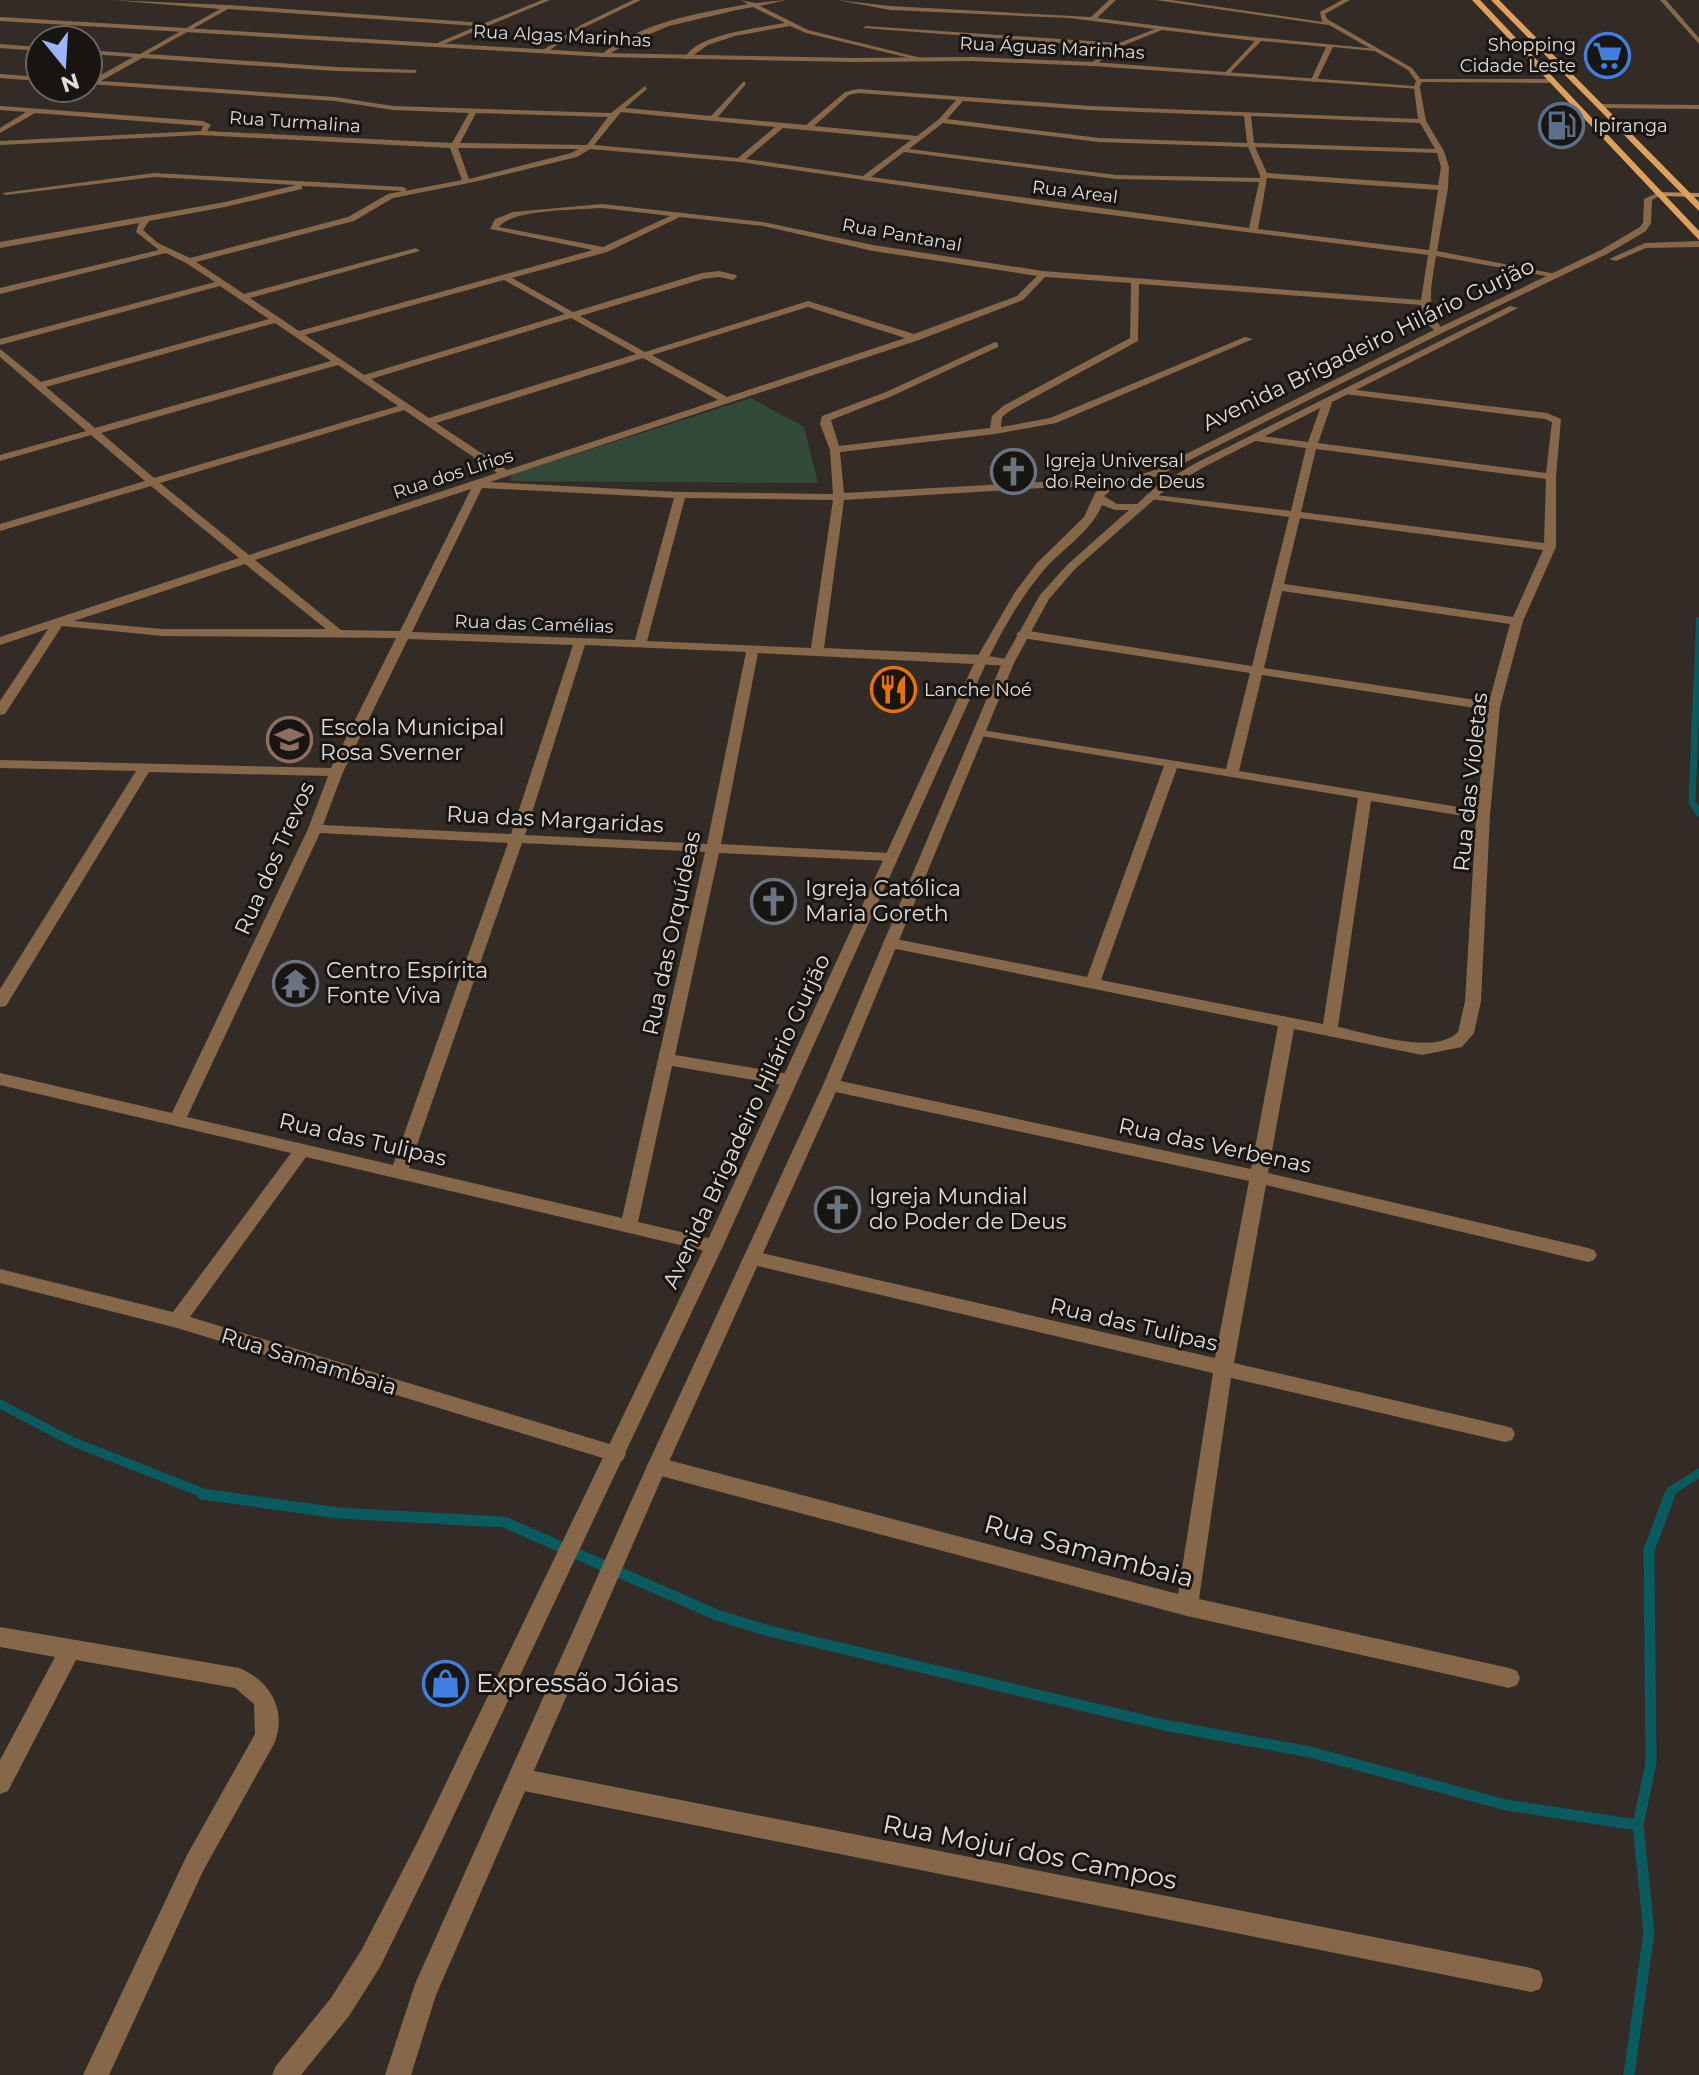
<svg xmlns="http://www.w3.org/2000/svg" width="1699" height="2075" font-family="Montserrat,sans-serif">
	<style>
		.green { fill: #324b38 }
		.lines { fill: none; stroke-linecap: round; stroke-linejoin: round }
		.stream-far3 { stroke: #095b60; stroke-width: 6 }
		.stream-far2 { stroke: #095b60; stroke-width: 7 }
		.stream-far1 { stroke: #095b60; stroke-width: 9 }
		.stream { stroke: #095b60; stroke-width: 11 }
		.minor { fill: #866749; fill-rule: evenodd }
		.tertiary { fill: #866749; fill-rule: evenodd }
		.secondary { fill: #b78755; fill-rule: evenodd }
		.primary { fill: #dea05e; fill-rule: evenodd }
		.labels { text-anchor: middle; stroke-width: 6; stroke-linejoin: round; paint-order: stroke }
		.far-street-label { font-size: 18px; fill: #e1dcd8; stroke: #181512 }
		.far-poi-label { font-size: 18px; fill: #e1dcd8; stroke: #181512; text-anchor: start }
		.street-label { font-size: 22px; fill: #e1dcd8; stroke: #181512 }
		.poi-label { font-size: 22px; fill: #e1dcd8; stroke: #181512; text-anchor: start }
		.near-street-label { font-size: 26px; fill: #e1dcd8; stroke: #181512 }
		.near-poi-label { font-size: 26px; fill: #e1dcd8; stroke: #181512; text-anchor: start }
	</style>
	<rect width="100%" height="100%" fill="#332b25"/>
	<!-- green -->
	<path class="green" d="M751,398L804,427L818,483L511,481V475Z"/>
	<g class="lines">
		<!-- stream-far3 -->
		<path class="stream-far3" d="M1697,681L1699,620"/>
		<!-- stream-far2 -->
		<path class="stream-far2" d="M1697,679L1692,802L1699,813"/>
		<!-- stream-far1 -->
		<path class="stream-far1" d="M0,1404L71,1441L211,1496
			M1669,1496L1671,1491L1699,1473"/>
		<!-- stream -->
		<path class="stream" d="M202,1494L338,1513L504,1522L717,1615L769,1631L1164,1725L1310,1752L1506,1805L1638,1825
			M1629,2075L1649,1932L1638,1825L1651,1763L1649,1550L1670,1494"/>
		<!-- minor -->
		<path class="minor" d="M111,0L228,5L485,23L542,0H550L437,47L435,44L477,26L228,9L148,54L336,67L417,70L415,73L336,71L142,58L101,81L335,97L393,106L611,113L645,86L647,89L625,108L711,116L744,81L746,84L718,117L806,125L845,92L858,89L1090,106L1418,119L1414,88L1417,86L1420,88L1426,121L1444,151L1449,167L1448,188L1437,251L1561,275L1557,278L1436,256C1432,284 1424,309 1444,331L1439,334L1426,323L1421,305L1139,284L1138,341L1011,410L1002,417L1001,427L1050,418L1245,337L1253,339L1056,423L995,434L840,452L844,493L1058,481H1121L1126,484L1121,487H1058L844,500L824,648L982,655L1012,660V666L758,653L721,844L890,853L897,857L890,861L719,853L675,1055L789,1074L797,1080L789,1086L672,1066L638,1222L720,1241L723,1246L720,1251L714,1253L306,1157L190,1317L623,1448L626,1454L623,1460L616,1462L177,1328L0,1283V1269L173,1312L291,1153L0,1085V1073L172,1113L308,829L328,776L149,772L6,1006L0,1007V989L136,771L0,768V760L331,768L396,638L162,636L62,626L5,714L0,715V701L48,629L0,645V637L239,558L151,486L0,531V524L145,481L91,435L0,461V455L86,431L0,357V349L41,382L269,319L220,286L0,345V339L215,282L186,263L166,253L0,294V288L159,250L136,232L139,223L0,248V242L225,202L296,185L154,177L6,195L2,193L154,173L403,187L407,189L405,191L462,180L450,148L200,135L0,145V141L201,131L203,126L35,113L0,133V128L26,112L0,110V106L203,121L211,125L207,131L452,143L469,113L393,110L335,101L88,84V80H92L133,57L88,54V50L140,54L220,9ZM858,93L956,100L939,119L917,136L814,126L849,95ZM963,101L1090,110L1244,116L1247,143L1099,138L947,119ZM621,112L775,127L738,158L594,145ZM476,113L608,117L587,145L460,143ZM1251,116L1420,123L1435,149L1254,143ZM943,123L1099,142L1248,147L1260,175V178L1116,175L909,149ZM783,128L911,140L863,176L746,159ZM1255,147L1437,153L1441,167L1438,185L1267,173ZM458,148L579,149L571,153L469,179ZM590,149L740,162L1048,207L1428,255L1421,300L1043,271L873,245L763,222L602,204L513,212L495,219L490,229L593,250L299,331L250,298L420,251L416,248L244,294L196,262L354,221L393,198L474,182L577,157ZM904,152L1116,179L1259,182L1249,228L871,177ZM1267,178L1438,190L1429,250L1258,229ZM302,186L403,191L388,194L348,217L190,258L158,243L143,230L149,221L225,207L302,189ZM602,208L670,216L603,247L499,227C511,209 579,210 602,208ZM680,217L763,226L873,251L1037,276L1017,296L914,334L808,301L645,352L580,316L703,279L719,277L733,280L737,277L736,275L719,271L702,273L573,312L512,278L607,252ZM1045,277L1131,283L1130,338L1003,406L992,416L990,428L839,446L831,420L892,396L998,347V343L995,342L886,392L822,416L820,424L830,450L833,494L680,492L490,482L919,340L1023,300ZM504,280L565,314L364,375L305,335ZM808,307L905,338L727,397L652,355ZM571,318L636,354L429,418L371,379ZM275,323L331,361L95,428L46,387ZM643,358L718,400L507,470L436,423ZM338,365L398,406L154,478L101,433ZM404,410L497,473L249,555L160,483ZM482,488L674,498L635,640L412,632ZM471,489L400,631L341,630L255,560ZM685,498L833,500L811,648L647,641ZM245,564L326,629H162L74,621ZM408,639L573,645L511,834L323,825L343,772ZM585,645L746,652L707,844L525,835ZM320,833L508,843L393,1165L187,1117ZM522,843L705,852L622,1218L409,1168Z
			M633,0H641L585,27L545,53L540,52L581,25Z
			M741,0L755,3L786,0L760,6L808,30L925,59L922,61L806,33L790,26L735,36L708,45L688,59H684C695,34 758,28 785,23L753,7L737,10L669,26L626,44L606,56L601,55C641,22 698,13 748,4Z
			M837,0L890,6L1091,17L1109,0H1116L1097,18L1214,33L1377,49L1374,51L1333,47L1317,80L1314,82L1311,80L1326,47L1261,41L1227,76L1225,73L1255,41L1162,30L1122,46L1093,66L1091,63L1114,47L863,28L866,26L1119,43L1155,29L1069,18L890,10Z
			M1155,0H1172L1331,23L1328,25Z
			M1660,0H1666L1699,38V44Z
			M0,44L40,47V51L0,48Z
			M0,74L40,77V81L0,78Z
			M1419,79H1549L1552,81L1549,83L1417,82Z
			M1597,104L1699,105V109L1600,108Z
			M1348,389L1547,413L1561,419L1556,477V547L1523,621L1500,707L1490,815L1481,1001L1474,1033L1462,1047L1422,1055L1294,1029L1268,1173L1588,1248L1594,1250L1597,1255L1594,1260L1588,1262L1266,1185L1234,1363L1505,1426L1512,1428L1515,1434L1512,1440L1505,1442L1231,1378L1199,1599L1509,1668L1517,1671L1520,1678L1517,1685L1509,1688L1187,1616L657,1475L650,1472L647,1466L650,1460L657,1457L1178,1594L1213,1373L753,1265L747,1263L744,1258L747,1253L753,1251L1215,1358L1249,1181L831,1091L823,1085L831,1079L1251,1169L1278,1026L891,948L883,943L891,938L1087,977L1164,766L981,736L976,735V729L1226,769L1250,673L1022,638L1016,634L1022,630L1252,666L1289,517L1151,499L1146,496L1147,494L1291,511L1306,448L1256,441L1251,438L1256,435L1308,442L1322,403L1327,400L1332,403L1318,443L1546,473L1552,422L1545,419L1345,394V390ZM1316,449L1546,479L1544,543L1301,512ZM1300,518L1543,550L1513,617L1284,584ZM1282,591L1510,624L1489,702L1264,668ZM1262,675L1487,710L1477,810L1239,771ZM1177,768L1358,798L1323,1024L1101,980ZM1371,801L1476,818L1465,1001L1458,1032C1435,1056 1368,1033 1338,1027Z
			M0,1627L239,1668C270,1680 288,1711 274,1744L203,1871L109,2075H83L187,1855L255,1734L254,1704L235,1688L76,1660L8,1791L0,1794V1760L55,1657L0,1647Z
			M519,1768L1531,1968L1540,1971L1543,1980L1540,1989L1531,1992L519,1790L511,1787L507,1779L511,1771Z"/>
		<!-- tertiary -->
		<path class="tertiary" d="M1342,0H1350L1325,14L1327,19L1412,68L1422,81L1419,89L1093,66L972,61L855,62L604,57L0,21V17L604,53L855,58L972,57L1093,62L1414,86L1416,81L1408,70L1322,21L1320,12Z
			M1659,192L1663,194L1652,200L1651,223L1646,231L1607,254L1442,333L1160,475L1111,490L1104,496L1117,504H1137L1157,486L1196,463L1510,306L1518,308L1204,467L1165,490L1075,569L1049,599L1014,663L839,1085L667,1466L436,1995L411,2075H385L415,1984L647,1466L823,1085L1002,663L1040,595L1067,565L1129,510H1115L1102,505C1091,532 1063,548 1044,570C1021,597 1004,627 988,659L723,1246L435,1855L380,1967L349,2016L301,2075H272L276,2066L331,1998L362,1949L419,1839L705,1246L976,659L1015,592L1037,563L1084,517L1095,493L1103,486L1152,471L1436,329L1601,250L1640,227L1643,223L1644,199Z
			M1699,241V247L1646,248L1616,261L1609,259L1645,243Z"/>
		<!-- secondary -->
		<path class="secondary" d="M1656,192L1699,193V197L1659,196Z"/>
		<!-- primary -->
		<path class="primary" d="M1472,0H1480L1699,231V240Z
			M1491,0H1499L1699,202V211Z"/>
	</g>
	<!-- icons -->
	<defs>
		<symbol id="supermarket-ring" viewBox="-11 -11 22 22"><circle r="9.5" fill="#181512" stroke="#3f7fe0" stroke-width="1.5"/><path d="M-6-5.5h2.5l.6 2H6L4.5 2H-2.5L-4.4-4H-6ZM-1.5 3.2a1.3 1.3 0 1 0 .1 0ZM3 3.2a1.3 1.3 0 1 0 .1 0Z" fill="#3f7fe0"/></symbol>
		<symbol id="fuel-ring" viewBox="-11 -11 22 22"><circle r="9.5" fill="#181512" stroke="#5c6f8a" stroke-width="1.5"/><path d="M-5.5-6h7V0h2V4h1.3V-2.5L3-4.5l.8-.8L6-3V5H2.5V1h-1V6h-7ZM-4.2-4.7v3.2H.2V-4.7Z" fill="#5c6f8a"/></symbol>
		<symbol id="church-ring" viewBox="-11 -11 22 22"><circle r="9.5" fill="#181512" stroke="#6b7280" stroke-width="1.5"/><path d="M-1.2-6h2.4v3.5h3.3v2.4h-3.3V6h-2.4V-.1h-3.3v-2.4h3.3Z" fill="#6b7280"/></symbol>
		<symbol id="restaurant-ring" viewBox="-11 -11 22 22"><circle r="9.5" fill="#181512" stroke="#e8710a" stroke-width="1.5"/><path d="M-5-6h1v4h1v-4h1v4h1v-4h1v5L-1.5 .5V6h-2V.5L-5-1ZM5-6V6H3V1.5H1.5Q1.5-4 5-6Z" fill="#e8710a"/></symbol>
		<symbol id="school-ring" viewBox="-11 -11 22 22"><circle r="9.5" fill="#181512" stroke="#8d6e63" stroke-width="1.5"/><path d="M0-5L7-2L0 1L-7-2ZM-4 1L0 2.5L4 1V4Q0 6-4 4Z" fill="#8d6e63"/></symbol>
		<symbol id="temple-ring" viewBox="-11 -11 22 22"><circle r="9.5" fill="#181512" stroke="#6b7280" stroke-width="1.5"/><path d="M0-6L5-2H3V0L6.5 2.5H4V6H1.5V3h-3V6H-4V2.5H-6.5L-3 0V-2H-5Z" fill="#6b7280"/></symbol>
		<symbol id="shop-ring" viewBox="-11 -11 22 22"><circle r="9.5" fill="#181512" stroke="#3f7fe0" stroke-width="1.5"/><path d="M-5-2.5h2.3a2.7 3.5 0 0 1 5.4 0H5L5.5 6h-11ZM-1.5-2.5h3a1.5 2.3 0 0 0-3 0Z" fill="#3f7fe0"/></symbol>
	</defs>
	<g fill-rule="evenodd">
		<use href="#supermarket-ring" x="1582" y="30" width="51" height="51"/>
		<use href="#fuel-ring" x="1536" y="100" width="51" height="51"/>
		<use href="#church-ring" x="988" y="446" width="51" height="51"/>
		<use href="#restaurant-ring" x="868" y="664" width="51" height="51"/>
		<use href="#school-ring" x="264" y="714" width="51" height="51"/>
		<use href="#church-ring" x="748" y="876" width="51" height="51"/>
		<use href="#temple-ring" x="270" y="958" width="51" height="51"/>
		<use href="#church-ring" x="812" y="1184" width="51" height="51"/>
		<use href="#shop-ring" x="420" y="1658" width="51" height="51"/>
	</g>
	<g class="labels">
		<!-- far-street labels -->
		<g class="far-street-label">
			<text transform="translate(562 36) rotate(3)" y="6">Rua Algas Marinhas</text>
			<text transform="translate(1052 48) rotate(3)" y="6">Rua Águas Marinhas</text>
			<text transform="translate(295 122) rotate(4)" y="6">Rua Turmalina</text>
			<text transform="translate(1075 192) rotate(7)" y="6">Rua Areal</text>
			<text transform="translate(902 235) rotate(10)" y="6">Rua Pantanal</text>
			<text transform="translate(453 474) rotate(-18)" y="6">Rua dos Lírios</text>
			<text transform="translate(534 624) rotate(2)" y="6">Rua das Camélias</text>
		</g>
		<!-- far-poi labels -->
		<g class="far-poi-label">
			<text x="1576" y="51" text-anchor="end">Shopping<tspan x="1576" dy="21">Cidade Leste</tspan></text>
			<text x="1593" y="132">Ipiranga</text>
			<text x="1045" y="467">Igreja Universal<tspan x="1045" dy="21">do Reino de Deus</tspan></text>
			<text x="924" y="696">Lanche Noé</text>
		</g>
		<!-- street labels -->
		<g class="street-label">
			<text transform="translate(1368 344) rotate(-26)" y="8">Avenida Brigadeiro Hilário Gurjão</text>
			<text transform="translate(1470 782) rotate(-84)" y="8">Rua das Violetas</text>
			<text transform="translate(555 819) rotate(3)" y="8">Rua das Margaridas</text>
			<text transform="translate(274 858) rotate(-66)" y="8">Rua dos Trevos</text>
			<text transform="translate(671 933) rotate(-78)" y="8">Rua das Orquídeas</text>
			<text transform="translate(746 1121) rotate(-65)" y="8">Avenida Brigadeiro Hilário Gurjão</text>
			<text transform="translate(363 1139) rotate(13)" y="8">Rua das Tulipas</text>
			<text transform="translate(1215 1145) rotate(12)" y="8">Rua das Verbenas</text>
			<text transform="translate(1134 1324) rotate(13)" y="8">Rua das Tulipas</text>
			<text transform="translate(309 1361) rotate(17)" y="8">Rua Samambaia</text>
		</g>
		<!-- poi labels -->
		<g class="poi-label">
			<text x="320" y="735">Escola Municipal<tspan x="320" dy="25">Rosa Sverner</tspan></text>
			<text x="805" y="896">Igreja Católica<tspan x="805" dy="25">Maria Goreth</tspan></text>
			<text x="326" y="978">Centro Espírita<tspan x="326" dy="25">Fonte Viva</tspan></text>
			<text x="869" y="1204">Igreja Mundial<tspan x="869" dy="25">do Poder de Deus</tspan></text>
		</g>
		<!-- near-street labels -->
		<g class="near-street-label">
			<text transform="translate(1089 1551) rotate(15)" y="9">Rua Samambaia</text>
			<text transform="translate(1030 1852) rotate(11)" y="9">Rua Mojuí dos Campos</text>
		</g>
		<!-- near-poi labels -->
		<g class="near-poi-label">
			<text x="476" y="1692">Expressão Jóias</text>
		</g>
	</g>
	<!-- north arrow -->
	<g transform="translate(64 64) rotate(162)"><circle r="38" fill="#181512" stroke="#686561" stroke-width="2"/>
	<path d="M0-6L14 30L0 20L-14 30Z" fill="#9bb4fd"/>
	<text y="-12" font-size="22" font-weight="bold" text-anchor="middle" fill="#e1dcd8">N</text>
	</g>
</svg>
